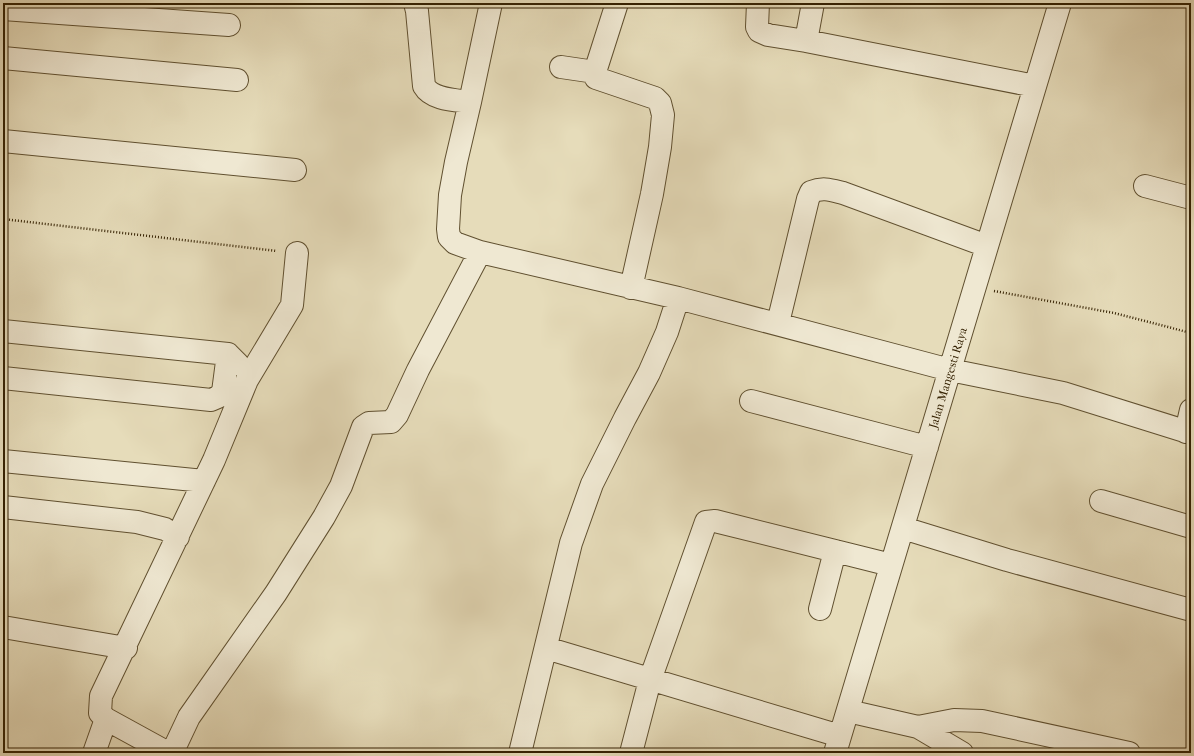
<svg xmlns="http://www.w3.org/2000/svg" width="1194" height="756" font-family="'IM FELL French Canon',serif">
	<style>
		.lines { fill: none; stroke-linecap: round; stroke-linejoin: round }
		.minor-casing { stroke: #605030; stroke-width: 24 }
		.path { stroke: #342102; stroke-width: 2.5; stroke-dasharray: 1 2; stroke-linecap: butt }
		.minor { stroke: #efe8d2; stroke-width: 22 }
		.labels { text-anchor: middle; stroke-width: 3; stroke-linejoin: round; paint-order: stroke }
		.street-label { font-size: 12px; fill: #342102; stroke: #efe8d2 }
	</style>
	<rect width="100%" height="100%" fill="#e6dcba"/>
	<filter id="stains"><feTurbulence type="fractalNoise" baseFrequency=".005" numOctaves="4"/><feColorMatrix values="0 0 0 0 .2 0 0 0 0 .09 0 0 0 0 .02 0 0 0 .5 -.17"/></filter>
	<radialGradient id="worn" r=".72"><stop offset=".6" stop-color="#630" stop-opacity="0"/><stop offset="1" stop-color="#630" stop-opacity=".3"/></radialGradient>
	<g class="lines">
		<defs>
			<path id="minor" d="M415,3L417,11L424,86C432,100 456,100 470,102
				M491,3L470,102L456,162L450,195L448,229L449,237L455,243L480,252L678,298L950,370L1063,393L1191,433
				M617,3L595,72L596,78L655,98L660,103L663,115L660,147L652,194L631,288
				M758,3L757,27L759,31L768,35L806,41L1035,86
				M3,9L229,25
				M806,41L813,3
				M3,58L237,80
				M561,67L595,72
				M3,141L295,170
				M1145,186L1191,198
				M778,323L808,199L811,192C823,187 831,190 843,193L987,246
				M3,331L228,354L238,364
				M3,378L211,400L218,397L223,392L228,354
				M751,401L927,447
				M1186,432L1191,410
				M3,461L204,481
				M1101,501L1191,527
				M3,507L137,522L165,529L178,537
				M903,528L1007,560L1191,610
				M820,609L835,551
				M3,627L126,648
				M546,648L840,736
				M848,711L918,727L962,753
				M106,719L168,753
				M918,727L954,720L982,721L1129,753
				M94,753L106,719L100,713L101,696L214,460L247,380L292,305L297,253
				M172,753L189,717L276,593L324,517L341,486L363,427L369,423L391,422L397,415L418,370L480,252
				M520,753L571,543L592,484L625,418L649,373L667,332L678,298
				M631,753L650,680L706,522L715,521L891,565
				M835,753L1060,3"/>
		</defs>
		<!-- minor casing -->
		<use href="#minor" class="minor-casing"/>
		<!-- path -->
		<path class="path" d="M3,219L277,251
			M994,291L1114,313L1191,333"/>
		<!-- minor -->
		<use href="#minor" class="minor"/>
	</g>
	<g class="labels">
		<!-- street labels -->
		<g class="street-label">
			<text transform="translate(948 378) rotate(-73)" y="4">Jalan Mangesti Raya</text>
		</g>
	</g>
	<!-- margin -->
	<rect width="1194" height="756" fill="none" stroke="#e6dcba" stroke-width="16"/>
	<rect x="4" y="4" width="1186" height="748" fill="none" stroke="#342102" stroke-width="2"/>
	<rect x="8" y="8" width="1178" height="740" fill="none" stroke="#342102"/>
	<rect width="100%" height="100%" filter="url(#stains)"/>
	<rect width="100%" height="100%" fill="url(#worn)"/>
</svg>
